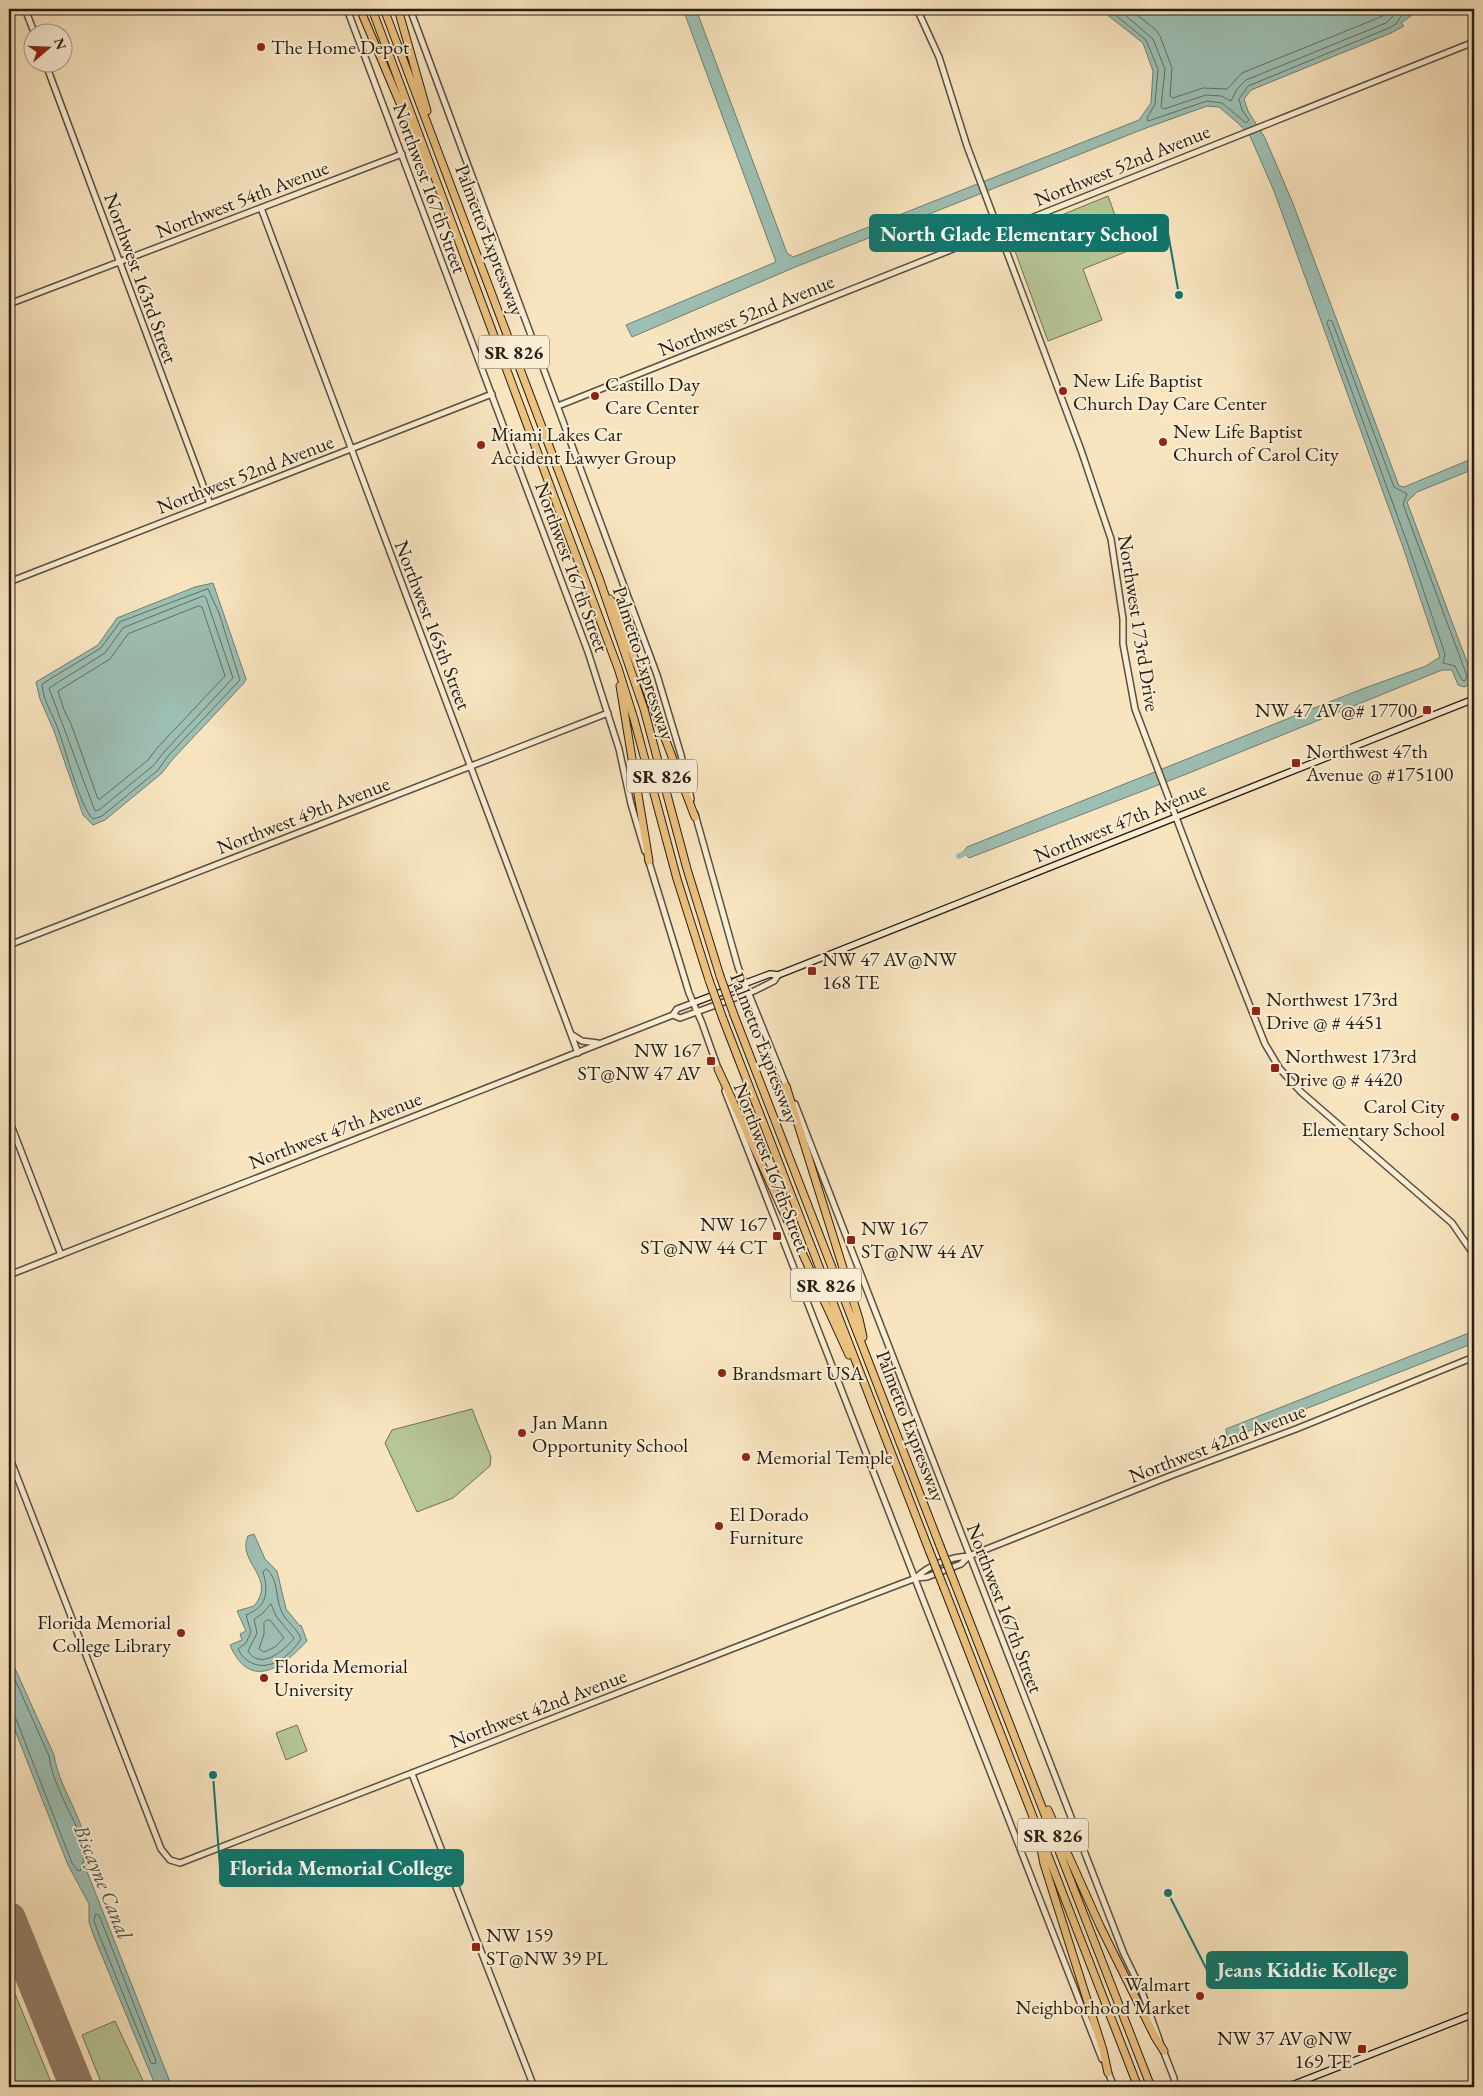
<svg xmlns="http://www.w3.org/2000/svg" width="1483" height="2096" font-family="'EB Garamond',serif">
	<style>
		.green { fill: #b7c697; stroke: #6e7154 }
		.water { fill: #9dbfb3; stroke: #6d7e72 }
		.lines { fill: none; stroke-linecap: round; stroke-linejoin: round }
		.shore { stroke: #626e62; stroke-width: 1 }
		.canal { stroke: #9dbfb3; stroke-width: 5.5 }
		.runway { stroke: #8f8068; stroke-width: 34 }
		.tertiary-casing { stroke: #5a4e3d; stroke-width: 8 }
		.secondary-casing { stroke: #261c11; stroke-width: 8 }
		.motorway-casing { stroke: #261c11; stroke-width: 9 }
		.tertiary { stroke: #faeed6; stroke-width: 5 }
		.secondary { stroke: #faeed6; stroke-width: 5.5 }
		.motorway { stroke: #ecc280; stroke-width: 7 }
		.motorway-bridge-casing { stroke: #261c11; stroke-width: 9; stroke-linecap: butt }
		.motorway-bridge { stroke: #ecc280; stroke-width: 7 }
		.poi-dot { fill: #8f2418; stroke: #faeed6; stroke-width: 2 }
		.labels { text-anchor: middle; stroke-width: 4; stroke-linejoin: round; paint-order: stroke }
		.shield { fill: #faeed6; stroke: #665b4c; stroke-width: 1 }
		.shield-label { font-size: 19px; font-weight: bold; fill: #261c11 }
		.poi-label { font-size: 20px; fill: #261c11; stroke: #faeed6; text-anchor: start }
		.street-label { font-size: 20px; fill: #261c11; stroke: #faeed6 }
		.water-label { font-size: 21px; font-style: italic; fill: #50554a; stroke: #faeed6 }
		.leader { fill: none; stroke: #0f766e; stroke-width: 2 }
		.callout-dot { fill: #0f766e; stroke: #faeed6; stroke-width: 2 }
		.callout { fill: #0f766e; stroke: #0f766e; stroke-width: 2 }
		.callout-label { font-size: 21px; text-anchor: middle; font-weight: bold; fill: #fff }
	</style>
	<rect width="100%" height="100%" fill="#f8e5c0"/>
	<filter id="stains"><feTurbulence type="fractalNoise" baseFrequency=".004" numOctaves="4"/><feColorMatrix values="0 0 0 0 .2 0 0 0 0 .09 0 0 0 0 .02 0 0 0 .5 -.17"/></filter>
	<radialGradient id="worn" r=".72"><stop offset=".6" stop-color="#630" stop-opacity="0"/><stop offset="1" stop-color="#630" stop-opacity=".3"/></radialGradient>
	<!-- green -->
	<path class="green" d="M1108,196L1128,251L1083,269L1102,320L1048,341L1012,243L1015,234Z
		M472,1409L491,1457L490,1466L453,1498L417,1512L385,1443L392,1430Z
		M297,1725L307,1751L286,1760L276,1733Z
		M9,1979L53,2087H9Z
		M115,2021L146,2087H103L82,2035Z"/>
	<!-- water -->
	<path class="water" d="M683,9H696L787,253L793,257L1139,120L1151,103L1153,71L1143,43L1100,9H1411V16L1401,23L1404,26L1391,33L1251,90L1244,99L1248,111L1265,138L1292,201L1399,486L1404,487L1474,458V469L1417,492L1407,502L1473,678L1468,685L1464,687L1458,685L1452,670H1442L1184,775L969,858L963,852L967,847L1362,689L1426,666L1440,657L1403,547L1274,191L1250,136L1239,124L1219,107L1207,106L1146,128L793,268L632,337L626,325L776,262Z
		M213,583L246,679L244,683L172,760L162,773L105,820L93,825L83,815L54,731L40,699L36,682L98,645L117,618L195,587Z
		M1474,1331V1343L1231,1438L1227,1436L1226,1429Z
		M254,1534L265,1559L277,1571L286,1609L300,1626L301,1625L307,1641C283,1667 250,1692 230,1645L242,1640L240,1634L246,1631L237,1611L254,1606C278,1578 236,1562 248,1536Z
		M9,1655L54,1755C60,1795 94,1828 86,1869L172,2087H156L93,1934L89,1922V1904L68,1865L9,1715Z"/>
	<g class="lines">
		<!-- shore -->
		<path class="shore" d="M1108,9L1146,40L1158,69L1155,104L1147,118L1148,121L1207,101L1222,103L1246,123L1249,120L1242,110L1239,99L1248,86L1389,28L1396,24L1406,9
			M1118,9L1153,39L1165,69L1161,107L1164,109L1206,95L1221,96L1231,101L1237,89L1246,80L1386,23L1400,9
			M1129,9L1155,29L1160,36L1172,68L1170,96L1173,98L1203,88L1227,89L1242,73L1383,16L1389,9
			M1329,320L1332,321L1394,487L1407,494L1403,504L1467,676L1465,681L1462,680L1455,666L1443,663L1445,654L1408,545L1327,323Z
			M208,589L219,613L240,680L168,756L158,770L102,816L93,819C80,807 66,751 59,732C54,716 43,702 42,684L101,648L120,622Z
			M204,596L206,598L233,678L164,752L154,765L99,810L95,811L49,688L105,653L123,628Z
			M199,606L202,607L225,676L158,747L148,760L100,799H98L71,724L64,710L58,691L110,659L128,634Z
			M267,1569C279,1581 275,1596 281,1610C285,1622 297,1627 301,1639C290,1656 268,1674 248,1661C244,1658 240,1654 238,1649L246,1643L251,1632L246,1615C267,1607 269,1592 263,1572Z
			M271,1604L276,1616L294,1638C284,1651 260,1671 248,1651L257,1633L254,1619L262,1614Z
			M267,1620H270L284,1638L275,1647L264,1652L259,1649L264,1634V1623Z
			M9,1666L49,1756C51,1770 55,1781 61,1794C70,1817 92,1845 80,1871L77,1870L72,1863L16,1719L9,1715
			M96,1914L99,1915L156,2061L155,2064L151,2063L98,1932L94,1921Z"/>
		<!-- canal -->
		<path class="canal" d="M959,856L970,851"/>
		<!-- runway -->
		<path class="runway" d="M9,1919L77,2087"/>
		<defs>
			<path id="tertiary" d="M25,9L34,32
				M347,9L588,652L619,749L631,804L645,851
				M410,9L657,675L681,755L691,799
				M917,9L939,57L967,146L1081,450L1111,539L1123,619V644L1135,709L1199,878L1265,1044L1280,1069L1301,1092L1452,1223L1474,1255
				M45,62L210,504
				M261,208L578,1053
				M9,304L402,154
				M558,406L1474,42
				M9,582L492,394
				M695,814L738,967L787,1088
				M648,859L689,993L702,1023L719,1071
				M9,945L608,713
				M673,1015L680,1018L754,991L774,981L778,975
				M571,1034L582,1041L598,1043
				M725,1091L1102,2059
				M795,1104L1124,1954L1141,1989L1160,2042
				M9,1120L61,1255
				M9,1275L673,1015L677,1009L693,1003
				M9,1456L161,1849L170,1860L180,1863L832,1610L916,1578L927,1577L961,1564L969,1556L1002,1543L1170,1476L1296,1429L1474,1357
				M916,1578C928,1565 951,1557 969,1556
				M412,1774L534,2087
				M1163,2050L1174,2078L1175,2087
				M1108,2072L1114,2087"/>
			<path id="secondary" d="M693,1003L770,974L778,975L1474,699
				M1287,2087L1474,2014"/>
			<path id="motorway" d="M360,9L430,174
				M372,9L618,668L634,719L677,879L709,980
				M384,9L599,578L644,709L687,869L720,976
				M398,9L427,111
				M610,599L616,610L695,817
				M620,686L649,861
				M734,1015L940,1546
				M723,1019L929,1550
				M718,1069L849,1355
				M786,1086L859,1319L863,1337
				M955,1584L1151,2087
				M944,1588L1138,2087
				M1048,1810L1100,1926L1155,2037L1164,2051
				M1040,1844L1044,1864L1103,2050L1108,2073"/>
		</defs>
		<!-- tertiary casing -->
		<use href="#tertiary" class="tertiary-casing"/>
		<!-- secondary casing -->
		<use href="#secondary" class="secondary-casing"/>
		<!-- motorway casing -->
		<use href="#motorway" class="motorway-casing"/>
		<!-- tertiary -->
		<use href="#tertiary" class="tertiary"/>
		<!-- secondary -->
		<use href="#secondary" class="secondary"/>
		<!-- motorway -->
		<use href="#motorway" class="motorway"/>
		<defs>
			<path id="motorway-bridge" d="M720,976L734,1015
				M709,980L723,1019
				M940,1546L955,1584
				M929,1550L944,1588"/>
		</defs>
		<!-- motorway-bridge casing -->
		<use href="#motorway-bridge" class="motorway-bridge-casing"/>
		<!-- motorway-bridge -->
		<use href="#motorway-bridge" class="motorway-bridge"/>
	</g>
	<!-- markers -->
	<g class="poi-dot">
		<circle cx="261" cy="47" r="5"/>
		<circle cx="1063" cy="391" r="5"/>
		<circle cx="595" cy="396" r="5"/>
		<circle cx="1163" cy="442" r="5"/>
		<circle cx="481" cy="445" r="5"/>
		<rect x="1422" y="705" width="10" height="10" rx="2.5"/>
		<rect x="1291" y="758" width="10" height="10" rx="2.5"/>
		<rect x="807" y="966" width="10" height="10" rx="2.5"/>
		<rect x="1251" y="1006" width="10" height="10" rx="2.5"/>
		<rect x="706" y="1056" width="10" height="10" rx="2.5"/>
		<rect x="1270" y="1063" width="10" height="10" rx="2.5"/>
		<circle cx="1455" cy="1117" r="5"/>
		<rect x="772" y="1231" width="10" height="10" rx="2.5"/>
		<rect x="846" y="1235" width="10" height="10" rx="2.5"/>
		<circle cx="722" cy="1373" r="5"/>
		<circle cx="522" cy="1433" r="5"/>
		<circle cx="746" cy="1457" r="5"/>
		<circle cx="719" cy="1526" r="5"/>
		<circle cx="181" cy="1633" r="5"/>
		<circle cx="264" cy="1678" r="5"/>
		<rect x="471" y="1942" width="10" height="10" rx="2.5"/>
		<circle cx="1200" cy="1996" r="5"/>
		<rect x="1357" y="2044" width="10" height="10" rx="2.5"/>
	</g>
	<g class="labels">
		<!-- shield labels -->
		<g class="shield">
			<rect x="479" y="335.5" width="70" height="33" rx="4"/>
			<rect x="627" y="759.5" width="70" height="33" rx="4"/>
			<rect x="791" y="1268.5" width="70" height="33" rx="4"/>
			<rect x="1018" y="1818.5" width="70" height="33" rx="4"/>
		</g>
		<g class="shield-label">
			<text x="514" y="359">SR 826</text>
			<text x="662" y="783">SR 826</text>
			<text x="826" y="1292">SR 826</text>
			<text x="1053" y="1842">SR 826</text>
		</g>
		<!-- poi labels -->
		<g class="poi-label">
			<text x="271" y="54">The Home Depot</text>
			<text x="1073" y="387">New Life Baptist<tspan x="1073" dy="23">Church Day Care Center</tspan></text>
			<text x="605" y="391">Castillo Day<tspan x="605" dy="23">Care Center</tspan></text>
			<text x="1173" y="438">New Life Baptist<tspan x="1173" dy="23">Church of Carol City</tspan></text>
			<text x="491" y="441">Miami Lakes Car<tspan x="491" dy="23">Accident Lawyer Group</tspan></text>
			<text x="1417" y="717" text-anchor="end">NW 47 AV@# 17700</text>
			<text x="1306" y="758">Northwest 47th<tspan x="1306" dy="23">Avenue @ #175100</tspan></text>
			<text x="822" y="966">NW 47 AV@NW<tspan x="822" dy="23">168 TE</tspan></text>
			<text x="1266" y="1006">Northwest 173rd<tspan x="1266" dy="23">Drive @ # 4451</tspan></text>
			<text x="701" y="1057" text-anchor="end">NW 167<tspan x="701" dy="23">ST@NW 47 AV</tspan></text>
			<text x="1285" y="1063">Northwest 173rd<tspan x="1285" dy="23">Drive @ # 4420</tspan></text>
			<text x="1445" y="1113" text-anchor="end">Carol City<tspan x="1445" dy="23">Elementary School</tspan></text>
			<text x="767" y="1231" text-anchor="end">NW 167<tspan x="767" dy="23">ST@NW 44 CT</tspan></text>
			<text x="861" y="1235">NW 167<tspan x="861" dy="23">ST@NW 44 AV</tspan></text>
			<text x="732" y="1380">Brandsmart USA</text>
			<text x="532" y="1429">Jan Mann<tspan x="532" dy="23">Opportunity School</tspan></text>
			<text x="756" y="1464">Memorial Temple</text>
			<text x="729" y="1521">El Dorado<tspan x="729" dy="23">Furniture</tspan></text>
			<text x="171" y="1629" text-anchor="end">Florida Memorial<tspan x="171" dy="23">College Library</tspan></text>
			<text x="274" y="1673">Florida Memorial<tspan x="274" dy="23">University</tspan></text>
			<text x="486" y="1942">NW 159<tspan x="486" dy="23">ST@NW 39 PL</tspan></text>
			<text x="1190" y="1991" text-anchor="end">Walmart<tspan x="1190" dy="23">Neighborhood Market</tspan></text>
			<text x="1352" y="2045" text-anchor="end">NW 37 AV@NW<tspan x="1352" dy="23">169 TE</tspan></text>
		</g>
		<!-- street labels -->
		<g class="street-label">
			<text transform="translate(1122 165) rotate(-22)" y="7">Northwest 52nd Avenue</text>
			<text transform="translate(430 188) rotate(70)" y="7">Northwest 167th Street</text>
			<text transform="translate(242 199) rotate(-21)" y="7">Northwest 54th Avenue</text>
			<text transform="translate(490 240) rotate(69)" y="7">Palmetto Expressway</text>
			<text transform="translate(141 278) rotate(70)" y="7">Northwest 163rd Street</text>
			<text transform="translate(746 315) rotate(-22)" y="7">Northwest 52nd Avenue</text>
			<text transform="translate(245 474) rotate(-21)" y="7">Northwest 52nd Avenue</text>
			<text transform="translate(572 567) rotate(70)" y="7">Northwest 167th Street</text>
			<text transform="translate(1139 623) rotate(81)" y="7">Northwest 173rd Drive</text>
			<text transform="translate(433 625) rotate(69)" y="7">Northwest 165th Street</text>
			<text transform="translate(644 663) rotate(72)" y="7">Palmetto Expressway</text>
			<text transform="translate(303 815) rotate(-21)" y="7">Northwest 49th Avenue</text>
			<text transform="translate(1120 822) rotate(-22)" y="7">Northwest 47th Avenue</text>
			<text transform="translate(765 1048) rotate(69)" y="7">Palmetto Expressway</text>
			<text transform="translate(335 1130) rotate(-21)" y="7">Northwest 47th Avenue</text>
			<text transform="translate(772 1167) rotate(69)" y="7">Northwest 167th Street</text>
			<text transform="translate(911 1426) rotate(69)" y="7">Palmetto Expressway</text>
			<text transform="translate(1217 1443) rotate(-21)" y="7">Northwest 42nd Avenue</text>
			<text transform="translate(1005 1608) rotate(69)" y="7">Northwest 167th Street</text>
			<text transform="translate(538 1708) rotate(-21)" y="7">Northwest 42nd Avenue</text>
		</g>
		<!-- water labels -->
		<g class="water-label">
			<text transform="translate(103 1882) rotate(68)" y="7">Biscayne Canal</text>
		</g>
	</g>
	<!-- callouts -->
	<path class="leader" d="M1179 295L1168 233M213 1775L220 1868M1168 1893L1207 1970"/>
	<g class="callout-dot">
		<circle cx="1179" cy="295" r="5"/>
		<circle cx="213" cy="1775" r="5"/>
		<circle cx="1168" cy="1893" r="5"/>
	</g>
	<g class="callout">
		<rect x="870" y="215" width="298" height="36" rx="5"/>
		<rect x="220" y="1850" width="243" height="36" rx="5"/>
		<rect x="1207" y="1952" width="200" height="36" rx="5"/>
	</g>
	<g class="callout-label">
		<text x="1019" y="241">North Glade Elementary School</text>
		<text x="341" y="1875">Florida Memorial College</text>
		<text x="1307" y="1977">Jeans Kiddie Kollege</text>
	</g>
	<!-- margin -->
	<rect width="1483" height="2096" fill="none" stroke="#f8e5c0" stroke-width="30"/>
	<rect x="10" y="10" width="1463" height="2076" fill="none" stroke="#261c11" stroke-width="2.5"/>
	<rect x="15" y="15" width="1453" height="2066" fill="none" stroke="#261c11"/>
	<!-- north arrow -->
	<g transform="translate(48 48) rotate(71)"><circle r="24" fill="#faeed6" stroke="#a59a87"/>
	<path d="M0-4L9 19L0 12L-9 19Z" fill="#8f2418"/>
	<text y="-8" font-size="14" font-weight="bold" text-anchor="middle" fill="#261c11">N</text>
	</g>
	<rect width="100%" height="100%" filter="url(#stains)"/>
	<rect width="100%" height="100%" fill="url(#worn)"/>
</svg>
